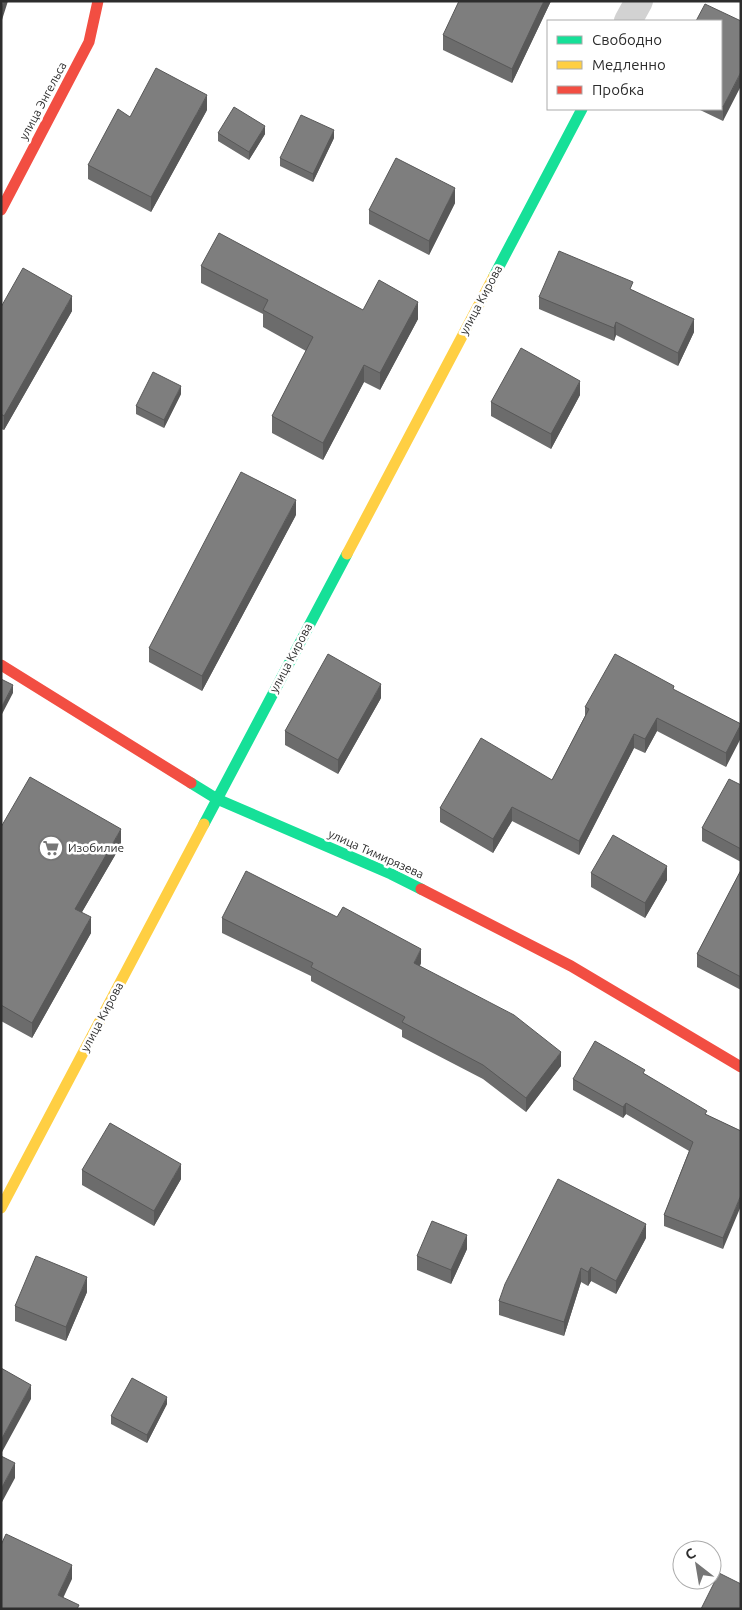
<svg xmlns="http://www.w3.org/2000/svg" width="742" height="1610" font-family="Ubuntu,sans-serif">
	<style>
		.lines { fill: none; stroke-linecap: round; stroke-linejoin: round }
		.street { stroke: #d2d2d2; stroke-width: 28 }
		.fast { stroke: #16e098; stroke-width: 11 }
		.slow { stroke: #ffcf43; stroke-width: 11 }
		.jam { stroke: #f24e42; stroke-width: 11 }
		.wall { fill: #6c6c6c }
		.shaded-wall { fill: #585858 }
		.building { fill: #7e7e7e; stroke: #585858 }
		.labels { text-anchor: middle; stroke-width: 5; stroke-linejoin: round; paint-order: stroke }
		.street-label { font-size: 12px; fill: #2d2d2d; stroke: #fff }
		.poi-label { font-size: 12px; fill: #2d2d2d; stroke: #fff; text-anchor: start }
	</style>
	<rect width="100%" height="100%" fill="#fff"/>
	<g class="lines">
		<!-- street -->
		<path class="street" d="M628,21L639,1"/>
		<!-- fast -->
		<path class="fast" d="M494,276L582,109
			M191,783L217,799L391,874L421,889
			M204,824L347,554"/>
		<!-- slow -->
		<path class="slow" d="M347,554L494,276
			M1,1208L204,824"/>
		<!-- jam -->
		<path class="jam" d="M1,210L89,42L98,1
			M1,665L191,783
			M421,889L571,966L741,1067"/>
	</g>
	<!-- wall -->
	<path class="wall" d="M551,1L512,83L443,50V35Z
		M721,21H741L723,121L698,109H721Z
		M207,110L151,212L88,179V165Z
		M218,133L265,134L249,160L218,141Z
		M334,138L313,182L280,166V158Z
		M455,203L429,255L369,224V210Z
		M201,266L363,310L418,319L380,390L364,382L323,460L272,433V416L306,351L263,327V314L201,283Z
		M633,290L694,332L678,366L616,335L614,341L539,309V297Z
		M1,307L72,311L4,430L1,429Z
		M181,394L164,428L136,414V406Z
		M580,395L551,449L491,416V402Z
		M296,515L202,691L149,662V648Z
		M674,690L741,724L726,767L657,731L645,753L634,748L579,855L512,821L493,853L440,822V808L552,780L585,716V707Z
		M381,698L338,774L285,745V731Z
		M741,785V862L702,841V828Z
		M1,827L121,845L82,912L91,933L32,1038L1,1021Z
		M741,870V990L697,967V954Z
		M591,873L667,880L645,918L591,887Z
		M222,918L421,963L420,966L561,1066L526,1112L483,1079L402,1037V1030L311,981V976L222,933Z
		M645,1074L707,1115L741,1131L723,1249L664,1226V1215L689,1151L626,1114L623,1118L573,1090V1079Z
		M82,1170L181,1179L154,1226L82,1185Z
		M646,1238L616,1294L591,1281L588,1286L581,1282L564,1336L499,1315V1301Z
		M467,1249L451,1284L417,1270V1256Z
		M87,1292L66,1341L15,1321V1306Z
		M167,1404L147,1443L111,1424V1416Z"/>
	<!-- shaded-wall -->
	<path class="shaded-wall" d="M4,1H8L1,23V9Z
		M544,1H551L512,83V69Z
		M741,72V86L723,121V107Z
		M207,95V110L151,212V197Z
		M265,126V134L249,160V152Z
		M334,130V138L313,182V174Z
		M455,188V203L429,255V241Z
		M72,296V311L4,430V416Z
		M418,302V319L380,390V373Z
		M694,319V332L678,366V353Z
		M616,322V335L614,341V328Z
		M364,365V382L323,460V443Z
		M580,381V395L551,449V434Z
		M181,386V394L164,428V420Z
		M296,500V515L202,691V676Z
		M381,684V698L338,774V760Z
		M13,685V693L1,716V708Z
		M657,718V731L645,753V739Z
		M741,724V738L726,767V753Z
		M634,734V748L579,855V841Z
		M512,807V821L493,853V839Z
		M121,829V845L75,924V909Z
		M667,866V880L645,918V903Z
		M91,917V933L32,1038V1023Z
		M421,949V963L414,977V963Z
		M561,1052V1066L526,1112V1098Z
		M626,1103V1114L623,1118V1107Z
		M181,1164V1179L154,1226V1211Z
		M741,1195V1206L723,1249V1238Z
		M646,1224V1238L616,1294V1281Z
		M467,1235V1249L451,1284V1270Z
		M591,1267V1281L588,1286V1272Z
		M581,1268V1282L564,1336V1322Z
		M87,1277V1292L66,1341V1327Z
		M31,1385V1399L1,1454V1440Z
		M167,1397V1404L147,1443V1435Z
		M15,1463V1478L1,1504V1489Z
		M72,1565V1579L58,1609V1595Z"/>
	<!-- building -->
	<path class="building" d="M1,1H4L1,9Z
		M459,1H544L512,69L443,35Z
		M705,4L741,21V72L723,107L721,105V21H696Z
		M156,68L207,95L151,197L88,165L118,109L130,117Z
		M234,107L265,126L249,152L218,133Z
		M301,115L334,130L313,174L280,158Z
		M396,158L455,188L429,241L369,210Z
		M219,233L363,310L379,280L418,302L380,373L364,365L323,443L272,416L313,337L263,310L268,300L201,266Z
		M559,251L633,282L630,289L694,319L678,353L616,322L614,328L539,297Z
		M23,268L72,296L4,416L1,414V307Z
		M521,348L580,381L551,434L491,402Z
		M153,372L181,386L164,420L136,406Z
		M241,472L296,500L202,676L149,648Z
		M328,654L381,684L338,760L285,731Z
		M615,654L674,686L673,689L741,724L726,753L657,718L645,739L634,734L579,841L512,807L493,839L440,808L481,738L552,780L589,709L585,707Z
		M1,679L13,685L1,708Z
		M30,777L121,829L75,909L91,917L32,1023L1,1005V827Z
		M729,779L741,785V849L702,828Z
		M613,835L667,866L645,903L591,873Z
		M741,870V977L697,954Z
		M246,871L337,917L343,907L421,949L414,963L514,1015L561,1052L526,1098L483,1065L402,1022L405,1017L311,967L313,963L222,918Z
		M595,1041L645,1070L643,1073L707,1111L705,1114L741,1131V1195L723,1238L664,1215L693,1142L626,1103L623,1107L573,1079Z
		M110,1123L181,1164L154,1211L82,1170Z
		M558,1179L646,1224L616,1281L591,1267L588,1272L581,1268L564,1322L499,1301L505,1284Z
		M432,1221L467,1235L451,1270L417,1256Z
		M36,1256L87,1277L66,1327L15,1306Z
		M1,1368L31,1385L1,1440Z
		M132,1378L167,1397L147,1435L111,1416Z
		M1,1456L15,1463L1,1489Z
		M6,1534L72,1565L58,1595L79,1605L77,1609H1V1545Z
		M719,1573L741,1584V1609H701Z"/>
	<!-- icons -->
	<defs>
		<symbol id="supermarket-ring" viewBox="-11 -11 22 22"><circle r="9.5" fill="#fff" stroke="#767676" stroke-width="1.5"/><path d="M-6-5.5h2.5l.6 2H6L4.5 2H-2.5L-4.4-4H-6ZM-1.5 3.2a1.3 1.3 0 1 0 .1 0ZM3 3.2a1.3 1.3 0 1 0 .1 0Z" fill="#767676"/></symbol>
	</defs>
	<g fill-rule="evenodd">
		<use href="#supermarket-ring" x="37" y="834" width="28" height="28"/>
	</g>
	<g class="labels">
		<!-- street labels -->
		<g class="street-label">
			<text transform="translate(43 101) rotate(-62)" y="4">улица Энгельса</text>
			<text transform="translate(481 300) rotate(-62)" y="4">улица Кирова</text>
			<text transform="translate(291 658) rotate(-62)" y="4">улица Кирова</text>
			<text transform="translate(376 854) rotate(24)" y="4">улица Тимирязева</text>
			<text transform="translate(102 1017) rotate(-62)" y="4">улица Кирова</text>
		</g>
		<!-- poi labels -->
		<g class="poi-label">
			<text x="68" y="852">Изобилие</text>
		</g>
	</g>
	<!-- border -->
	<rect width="742" height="1610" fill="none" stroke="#2d2d2d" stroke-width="5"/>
	<!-- legend -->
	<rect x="547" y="20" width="175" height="90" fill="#ffffff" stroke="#ababab"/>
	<rect x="557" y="36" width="25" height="8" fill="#16e098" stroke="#ababab"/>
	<text x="592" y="45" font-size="15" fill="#2d2d2d">Свободно</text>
	<rect x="557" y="61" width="25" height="8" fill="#ffcf43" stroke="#ababab"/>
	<text x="592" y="70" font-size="15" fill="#2d2d2d">Медленно</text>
	<rect x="557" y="86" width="25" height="8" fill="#f24e42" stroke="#ababab"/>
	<text x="592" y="95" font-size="15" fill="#2d2d2d">Пробка</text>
	<!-- north arrow -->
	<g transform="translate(697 1565) rotate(329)"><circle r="24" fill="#ffffff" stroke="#ababab"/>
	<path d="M0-4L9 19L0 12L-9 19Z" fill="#767676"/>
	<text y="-8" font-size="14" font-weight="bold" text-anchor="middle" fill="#2d2d2d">С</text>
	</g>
</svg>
